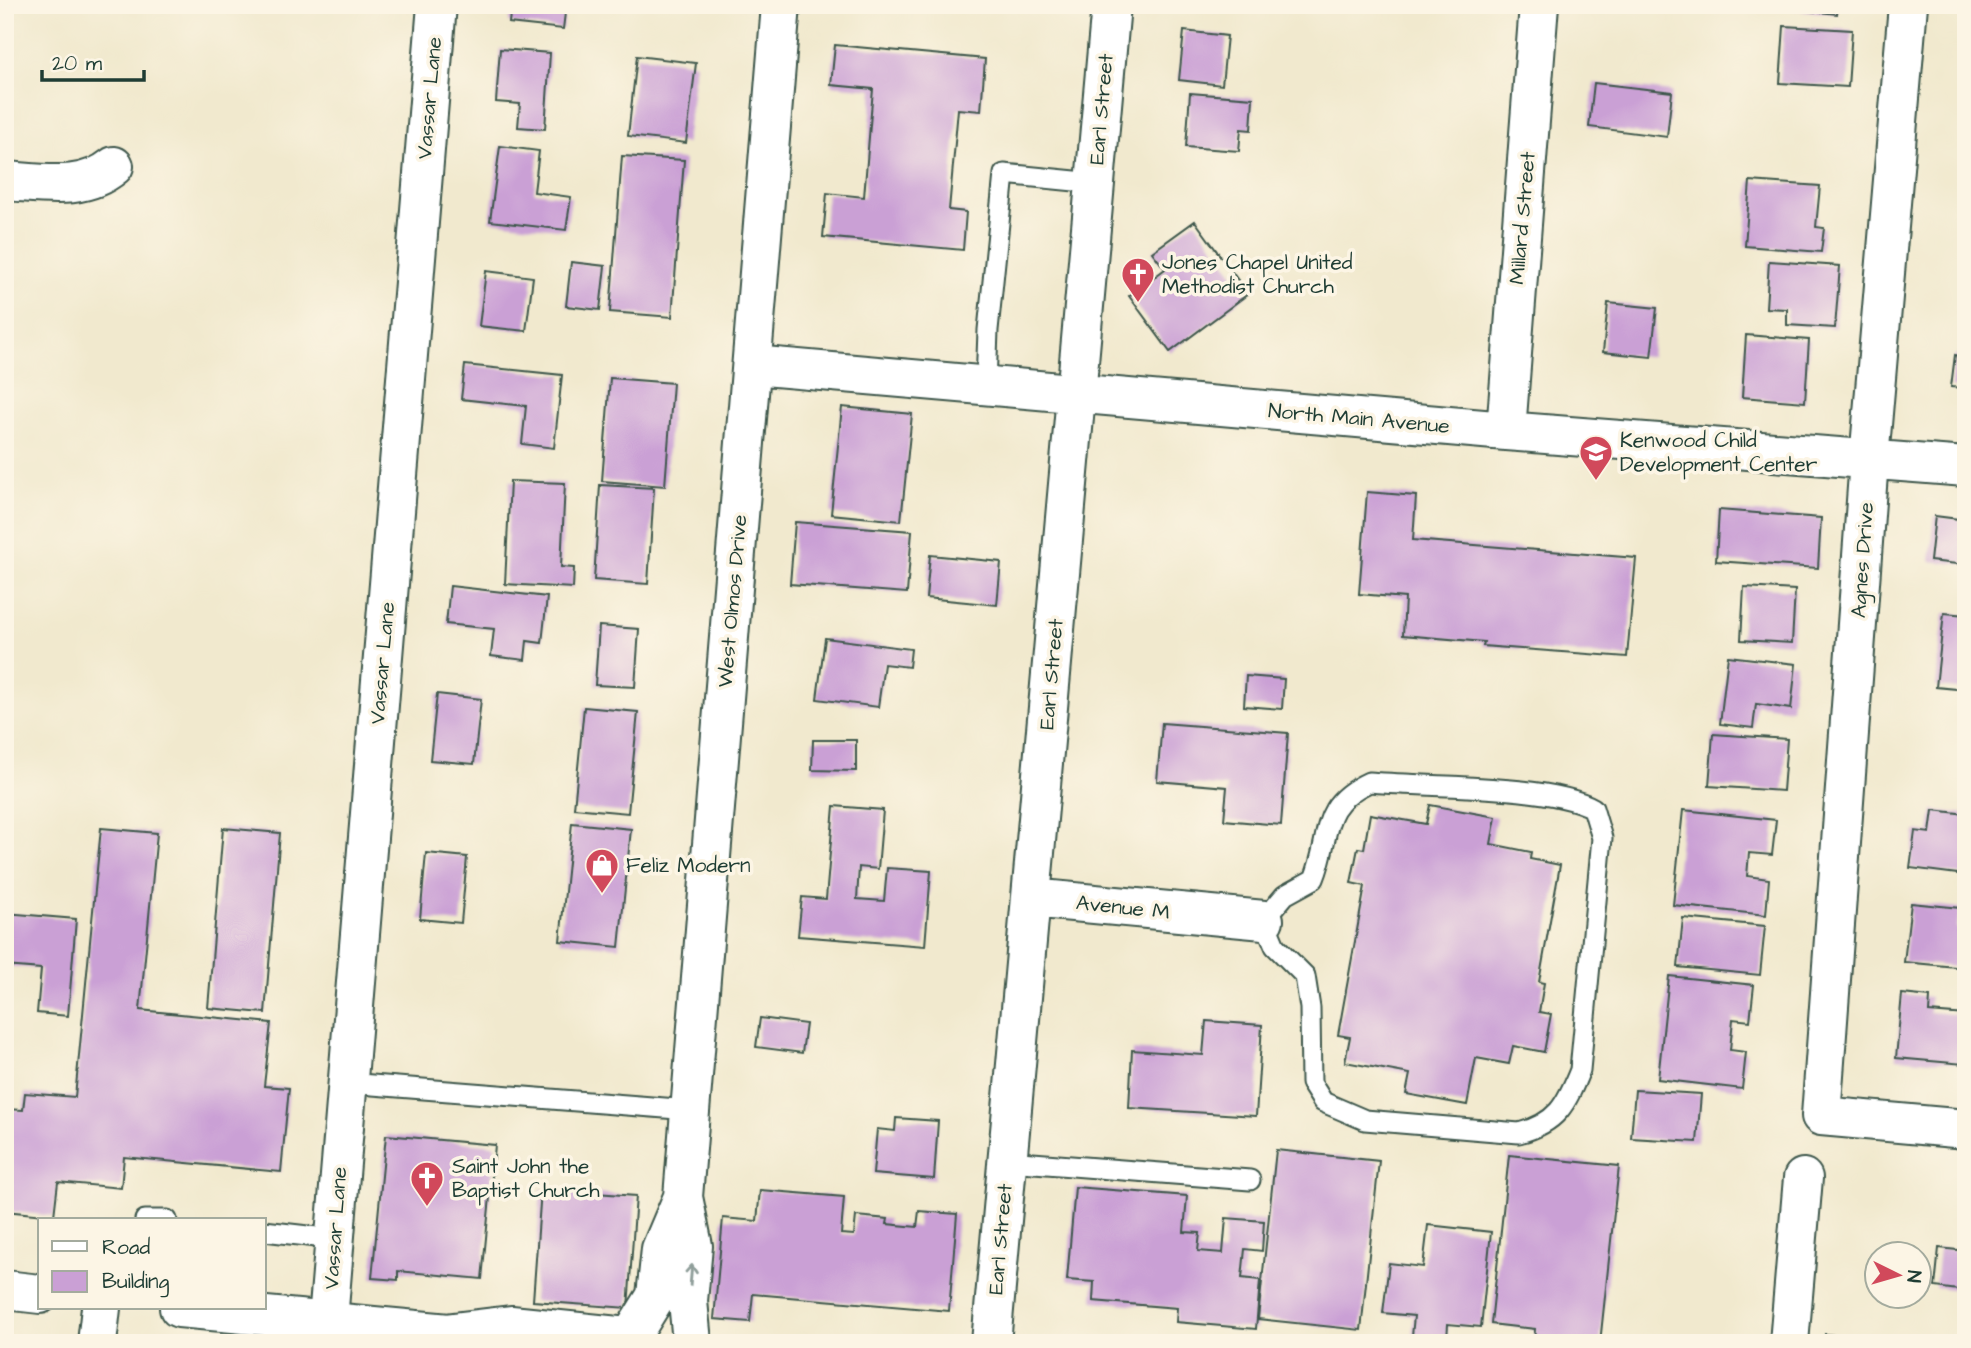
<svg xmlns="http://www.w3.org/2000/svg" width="1971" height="1348" font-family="'Architects Daughter',sans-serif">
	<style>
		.building { fill: #caa0d5 }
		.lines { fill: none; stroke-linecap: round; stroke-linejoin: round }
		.lane-casing { stroke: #3e574b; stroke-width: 23 }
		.street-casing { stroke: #3e574b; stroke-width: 42 }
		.secondary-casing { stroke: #3e574b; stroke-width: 42 }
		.lane { stroke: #fff; stroke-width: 19 }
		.street { stroke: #fff; stroke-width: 38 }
		.secondary { stroke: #fff; stroke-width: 38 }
		.oneway { stroke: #8f9e9a }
		.labels { text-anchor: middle; stroke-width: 7; stroke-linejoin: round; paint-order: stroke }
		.street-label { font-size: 21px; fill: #1f3d34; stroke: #fcf5e5 }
		.poi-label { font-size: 21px; fill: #1f3d34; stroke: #fcf5e5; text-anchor: start }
	</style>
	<rect width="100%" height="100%" fill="#fcf5e5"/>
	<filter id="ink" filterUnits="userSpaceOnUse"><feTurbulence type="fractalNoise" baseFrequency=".0143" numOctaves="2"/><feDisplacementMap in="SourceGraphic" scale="14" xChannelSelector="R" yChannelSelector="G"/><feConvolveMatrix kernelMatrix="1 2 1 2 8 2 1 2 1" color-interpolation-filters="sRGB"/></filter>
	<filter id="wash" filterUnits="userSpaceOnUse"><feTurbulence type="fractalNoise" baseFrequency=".00686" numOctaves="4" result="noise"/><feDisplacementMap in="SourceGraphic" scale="28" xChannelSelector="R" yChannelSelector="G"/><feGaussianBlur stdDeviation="1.57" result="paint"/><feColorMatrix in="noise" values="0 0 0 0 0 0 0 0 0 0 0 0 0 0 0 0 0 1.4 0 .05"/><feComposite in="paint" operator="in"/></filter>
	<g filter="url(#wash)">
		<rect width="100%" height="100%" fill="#f1e9ce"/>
		<g id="blocks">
			<!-- building -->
			<path class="building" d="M511,5H566L563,29L509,23Z
				M1781,5H1838L1837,14L1781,8Z
				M1784,26L1852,30L1848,87L1780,83Z
				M1184,31L1227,36L1222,85L1179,80Z
				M835,45L985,59L981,111L958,109L949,210L966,212L963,250L823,237L827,193L864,197L873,89L831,85Z
				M500,49L550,53L545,129L518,127L520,104L496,102Z
				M637,56L696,63L686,143L628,136Z
				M1594,83L1672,92L1667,137L1589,127Z
				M1190,93L1253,98L1251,130L1241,129L1239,151L1186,147Z
				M500,146L539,151L534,192L571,197L566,230L490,221Z
				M622,156L684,160L672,317L610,312Z
				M1750,181L1820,186L1816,227L1824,228L1821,252L1745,246Z
				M1195,221L1248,294L1170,352L1129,296L1165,269L1152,252Z
				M1769,261L1840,266L1835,328L1787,325V309L1766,308Z
				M571,262L605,266L600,310L566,306Z
				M1964,266L1966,267V312L1959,311Z
				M486,271L533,277L526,331L479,326Z
				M1608,303L1657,308L1651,357L1603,352Z
				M1746,335L1809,340L1805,402L1742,397Z
				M1955,355L1966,357V414L1960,413L1962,388L1951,387Z
				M465,365L562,375L554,448L522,444L526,406L461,399Z
				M610,378L673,383L665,486L602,481Z
				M842,407L912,414L901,521L831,514Z
				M510,481L565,483L561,567L574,568L573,588L505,584Z
				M600,485L654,488L648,584L594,580Z
				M1367,492L1416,496L1413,540L1636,558L1627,657L1483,646L1484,642L1403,635L1405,598L1359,594Z
				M1719,510L1821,518L1818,568L1716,561Z
				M1935,516L1966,520V565L1930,561Z
				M795,522L912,531L907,593L790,584Z
				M930,555L1001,562L997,605L926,598Z
				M450,586L547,597L542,643L527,641L525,660L491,656L494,629L446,624Z
				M1744,587L1795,590L1792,643L1741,640Z
				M1944,613L1966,615V690L1936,687Z
				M599,626L639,629L635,687L595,685Z
				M825,638L911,649L909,667L884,664L878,707L817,699Z
				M1728,656L1796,664L1791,709L1756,704L1753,728L1720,724Z
				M1246,676L1284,679L1282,709L1244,706Z
				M437,694L481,699L474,764L430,760Z
				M584,707L638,712L628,813L574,808Z
				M1162,723L1288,733L1281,825L1224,820L1227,787L1157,781Z
				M1713,734L1787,739L1783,791L1709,786Z
				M813,740H856V771L812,770Z
				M1430,805L1496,817L1491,844L1531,852L1530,859L1560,865L1539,982L1544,983L1539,1012L1551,1014L1544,1052L1513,1046L1509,1064L1476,1058L1467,1105L1406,1094L1410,1074L1345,1062L1350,1037L1338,1035L1365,886L1351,883L1358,848L1364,849L1370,814L1426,824Z
				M834,806L883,810L878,869L859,867L857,899L884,901L887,868L931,871L925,946L798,936L802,897L826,899Z
				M1683,810L1776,820L1772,855L1749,853L1747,876L1769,879L1766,915L1673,905Z
				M1933,810L1966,814V875L1910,868L1915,831L1930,833Z
				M572,823L631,829L619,947L560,941Z
				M101,828L157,833L140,1010L271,1023L264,1086L289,1088L281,1172L124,1157L121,1188L58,1182L54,1216L5,1211V1109L23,1110L25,1093L75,1097Z
				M223,828L280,833L265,1013L208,1008Z
				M426,853L467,857L461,923L420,919Z
				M1911,903L1960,908L1957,929H1966V968L1904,962Z
				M5,913L76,919L68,1016L37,1013L41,969L5,966Z
				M1683,918L1765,926L1760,975L1678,967Z
				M1669,976L1754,985L1750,1021L1733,1019L1730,1050L1746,1052L1742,1089L1658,1079Z
				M1902,994L1930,997L1929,1012L1966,1015L1964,1064L1896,1058Z
				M760,1018L806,1024L802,1053L756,1047Z
				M1206,1021L1262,1025L1256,1116L1129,1108L1132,1050L1203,1055Z
				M1635,1090L1701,1094L1697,1142L1631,1138Z
				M896,1118L938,1121L934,1179L873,1174L877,1129L895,1131Z
				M386,1135L495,1145L482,1279L398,1271V1280L372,1278Z
				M1276,1150L1379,1161L1361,1330L1258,1319Z
				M1509,1155L1619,1166L1600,1343H1534L1535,1329L1491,1324Z
				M1075,1187L1187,1196L1184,1232L1200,1233L1198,1251L1223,1253L1226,1218L1264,1221L1262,1251L1245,1249L1242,1278L1260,1280L1256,1329L1176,1322L1177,1308L1093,1301L1094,1282L1067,1280Z
				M541,1189L636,1196L628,1308L533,1301Z
				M760,1190L844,1197L841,1234L854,1235L856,1216L888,1219L887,1224L917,1227L919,1211L957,1214L949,1311L753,1294L750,1322L714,1319L723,1218L757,1221Z
				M1428,1225L1491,1232L1481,1327L1448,1324L1447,1340L1412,1336L1414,1316L1383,1313L1389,1263L1423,1267Z
				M1939,1248L1966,1251V1291L1935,1287Z
				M1825,1334L1879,1340V1343H1824Z"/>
		</g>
	</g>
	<g filter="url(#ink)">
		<use href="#blocks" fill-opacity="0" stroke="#3e574b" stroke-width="2"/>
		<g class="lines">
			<defs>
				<path id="lane" d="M986,385L988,330L1004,174L1095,183
					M1369,782C1423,787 1550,784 1593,808L1602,838L1580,1070C1566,1105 1557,1123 1519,1133L1365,1120L1323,1102L1311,1083L1310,1008L1305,976L1275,946L1264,920L1285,895L1314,879C1332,835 1317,806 1369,782Z
					M347,1083L690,1110
					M1007,1161L1250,1180
					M145,1220H167
					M264,1231L334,1239"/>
				<path id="street" d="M1908,5L1869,460L1821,1116L1966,1129
					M5,181C43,183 83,192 114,166
					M752,365L1506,431L1966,467
					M1506,431L1539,5
					M1031,898L1264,920
					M328,1320L437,5
					M97,1343L101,1308
					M991,1343L1111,5
					M1789,1343L1803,1178"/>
				<path id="secondary" d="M5,1290L40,1294
					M179,1308L449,1333L483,1343
					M635,1330L656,1296L661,1249L683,1197
					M453,1332L511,1325L618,1336
					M692,1342L688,1301L693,1246L683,1197L781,5"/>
			</defs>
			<!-- lane casing -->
			<use href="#lane" class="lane-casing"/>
			<!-- street casing -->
			<use href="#street" class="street-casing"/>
			<!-- secondary casing -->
			<use href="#secondary" class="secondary-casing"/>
			<!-- lane -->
			<use href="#lane" class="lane"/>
			<!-- street -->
			<use href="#street" class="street"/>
			<!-- secondary -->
			<use href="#secondary" class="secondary"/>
		</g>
		<!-- one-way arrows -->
		<defs><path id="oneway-shaft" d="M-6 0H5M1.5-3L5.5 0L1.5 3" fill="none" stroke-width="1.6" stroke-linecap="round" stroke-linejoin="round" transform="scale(1.75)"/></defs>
		<use class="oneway" href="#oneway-shaft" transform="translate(691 1275) rotate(-85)"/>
	</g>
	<!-- icons -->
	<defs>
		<symbol id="church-pin" viewBox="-11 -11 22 30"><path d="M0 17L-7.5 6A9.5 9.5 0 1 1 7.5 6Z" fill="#d1495b" stroke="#fcf5e5"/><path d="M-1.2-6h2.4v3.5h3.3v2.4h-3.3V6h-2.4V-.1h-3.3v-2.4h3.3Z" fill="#fff"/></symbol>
		<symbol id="school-pin" viewBox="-11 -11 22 30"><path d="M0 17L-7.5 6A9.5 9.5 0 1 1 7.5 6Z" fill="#d1495b" stroke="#fcf5e5"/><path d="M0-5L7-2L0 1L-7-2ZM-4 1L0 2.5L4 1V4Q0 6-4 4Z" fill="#fff"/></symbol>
		<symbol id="shop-pin" viewBox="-11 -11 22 30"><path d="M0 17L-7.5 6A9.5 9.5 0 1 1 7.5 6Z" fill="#d1495b" stroke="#fcf5e5"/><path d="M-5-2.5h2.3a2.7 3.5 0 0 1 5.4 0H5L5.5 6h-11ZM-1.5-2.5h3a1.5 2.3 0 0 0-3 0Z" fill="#fff"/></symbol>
	</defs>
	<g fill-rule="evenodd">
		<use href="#church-pin" x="1119" y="255" width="38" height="52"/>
		<use href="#school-pin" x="1577" y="433" width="38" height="52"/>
		<use href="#shop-pin" x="583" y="846" width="38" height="52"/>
		<use href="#church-pin" x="408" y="1159" width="38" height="52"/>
	</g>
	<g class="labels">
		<!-- street labels -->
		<g class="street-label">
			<text transform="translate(429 98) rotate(-85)" y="7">Vassar Lane</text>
			<text transform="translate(1101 109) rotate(-85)" y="7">Earl Street</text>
			<text transform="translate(1522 218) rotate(-85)" y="7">Millard Street</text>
			<text transform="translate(1359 418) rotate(5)" y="7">North Main Avenue</text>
			<text transform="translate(1862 560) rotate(-86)" y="7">Agnes Drive</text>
			<text transform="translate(732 601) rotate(-85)" y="7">West Olmos Drive</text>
			<text transform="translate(382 663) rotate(-85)" y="7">Vassar Lane</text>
			<text transform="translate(1051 674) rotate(-85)" y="7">Earl Street</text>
			<text transform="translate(1123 907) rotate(6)" y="7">Avenue M</text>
			<text transform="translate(335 1228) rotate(-86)" y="7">Vassar Lane</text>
			<text transform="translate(1000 1239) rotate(-85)" y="7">Earl Street</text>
		</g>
		<!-- poi labels -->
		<g class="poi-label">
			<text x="1162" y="269">Jones Chapel United<tspan x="1162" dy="24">Methodist Church</tspan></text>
			<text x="1620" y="447">Kenwood Child<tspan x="1620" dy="24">Development Center</tspan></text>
			<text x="626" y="872">Feliz Modern</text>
			<text x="452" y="1173">Saint John the<tspan x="452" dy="24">Baptist Church</tspan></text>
		</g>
	</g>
	<!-- margin -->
	<rect width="1971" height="1348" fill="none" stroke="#fcf5e5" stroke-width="28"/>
	<!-- legend -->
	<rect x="38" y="1218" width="228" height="91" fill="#fcf5e5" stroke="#a4ab9e" stroke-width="2"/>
	<rect x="52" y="1241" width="35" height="10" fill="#ffffff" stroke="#a4ab9e" stroke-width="2"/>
	<text x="102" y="1254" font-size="21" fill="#1f3d34">Road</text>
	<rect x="52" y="1271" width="35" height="21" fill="#caa0d5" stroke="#a4ab9e" stroke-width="2"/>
	<text x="102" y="1288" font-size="21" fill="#1f3d34">Building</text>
	<!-- north arrow -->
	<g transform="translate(1898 1275) rotate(95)"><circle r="33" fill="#fcf5e5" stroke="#a4ab9e" stroke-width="2"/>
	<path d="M0-5L12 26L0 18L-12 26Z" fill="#d1495b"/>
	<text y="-10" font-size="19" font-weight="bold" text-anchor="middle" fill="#1f3d34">N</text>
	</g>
	<!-- scale -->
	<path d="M42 70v10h102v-10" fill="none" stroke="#1f3d34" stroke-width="3.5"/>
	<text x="52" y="70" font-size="21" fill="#1f3d34" stroke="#fcf5e5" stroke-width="5" paint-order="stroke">20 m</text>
</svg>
